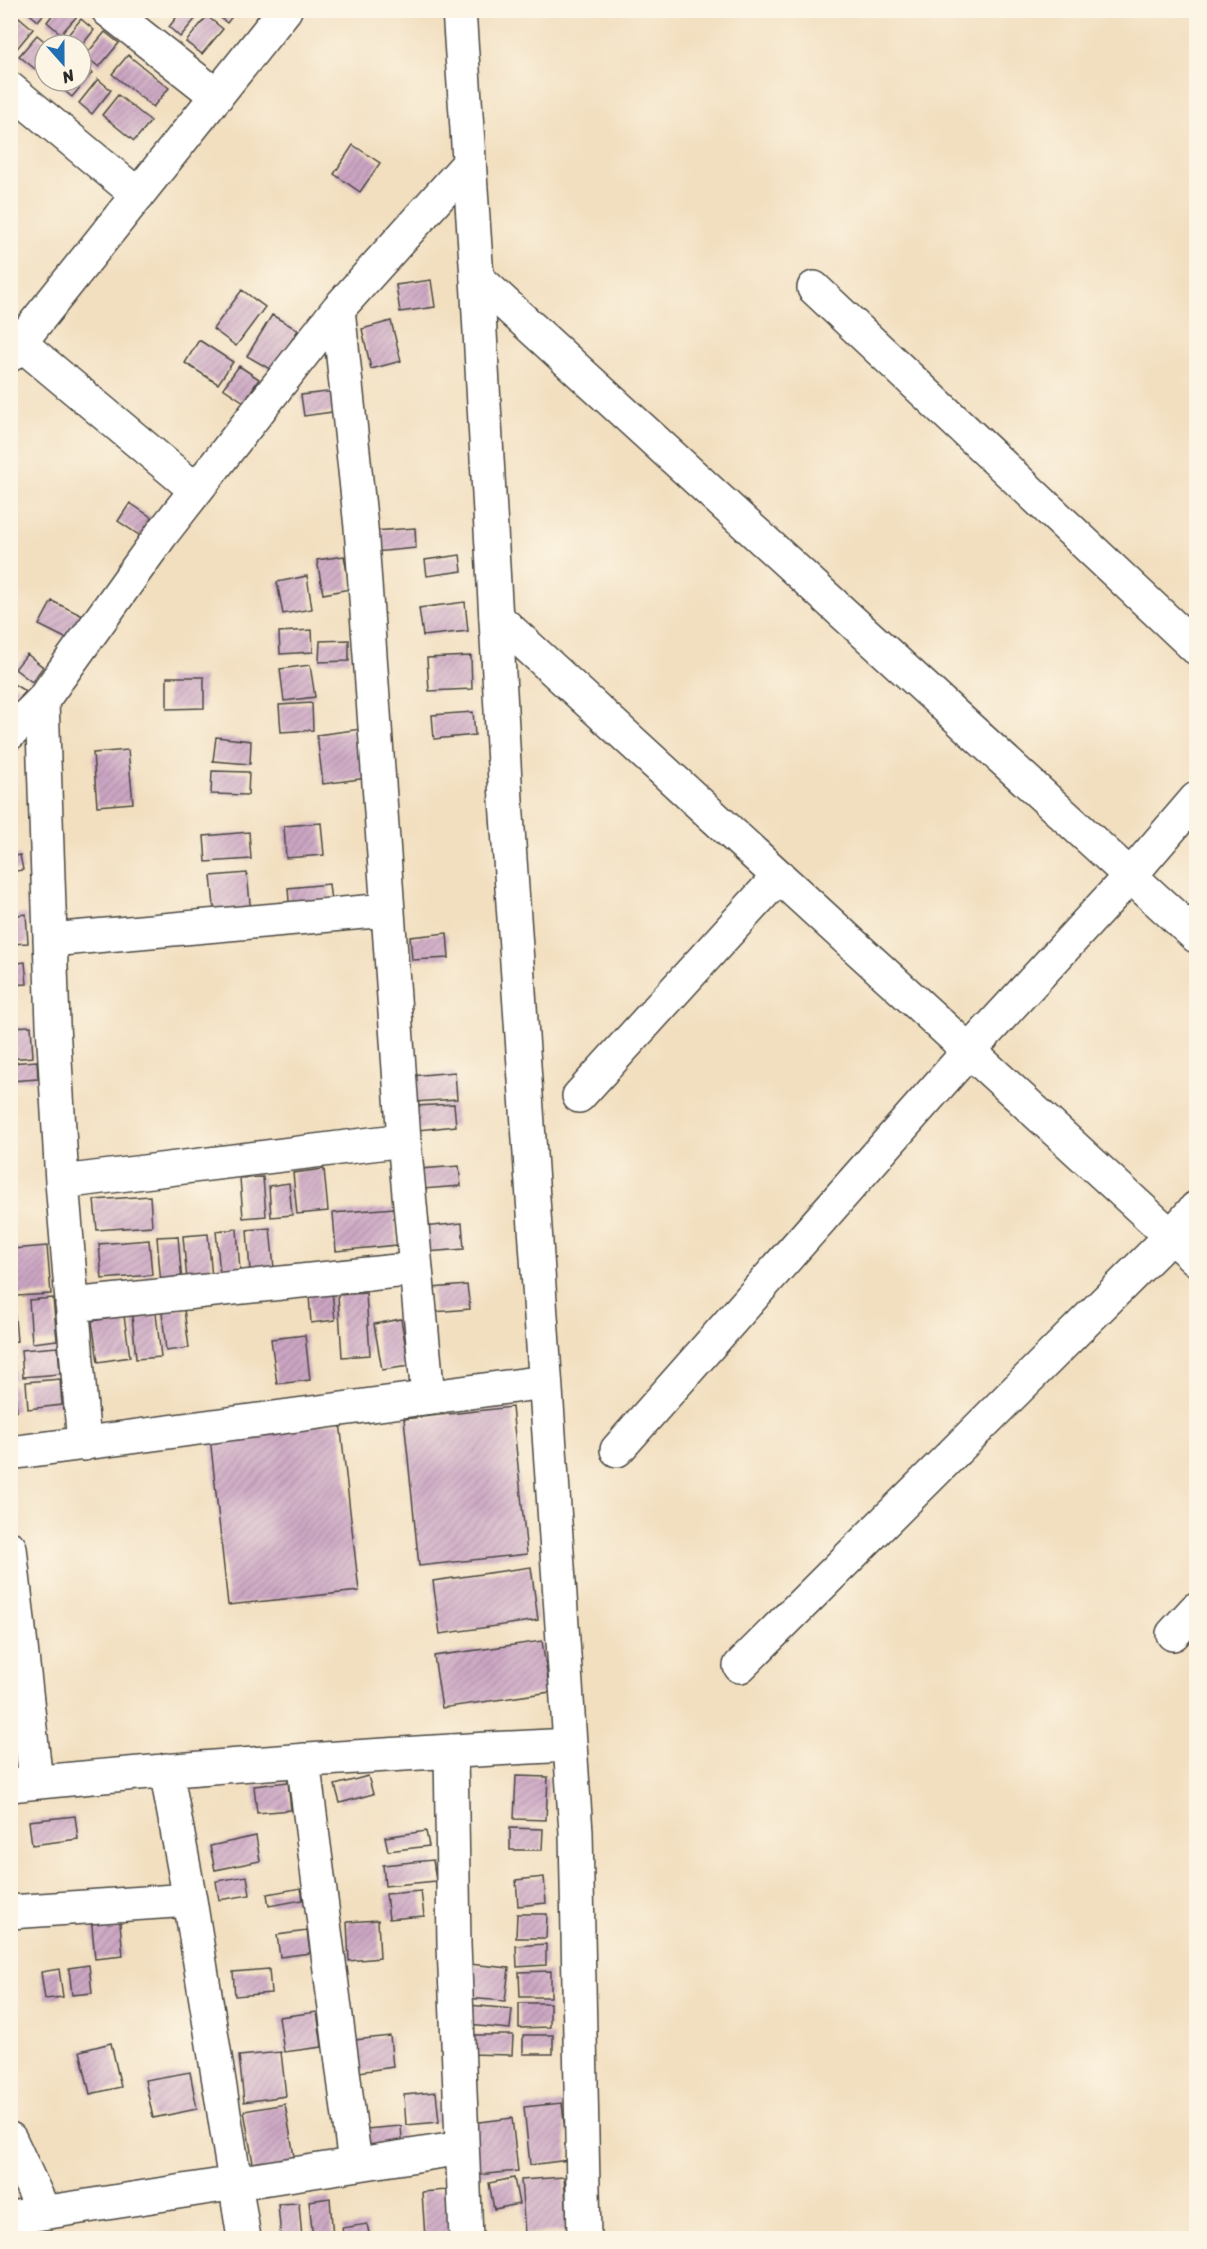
<svg xmlns="http://www.w3.org/2000/svg" width="1207" height="2249" font-family="Sriracha,sans-serif">
	<style>
		.building { fill: url(#building-hatch) }
		.lines { fill: none; stroke-linecap: round; stroke-linejoin: round }
		.street-casing { stroke: #494641; stroke-width: 36 }
		.secondary-casing { stroke: #494641; stroke-width: 36 }
		.street { stroke: #fff; stroke-width: 33 }
		.secondary { stroke: #fff; stroke-width: 33 }
	</style>
	<defs>
		<pattern id="building-hatch" width="6" height="6" patternUnits="userSpaceOnUse" patternTransform="scale(1.5)"><rect width="6" height="6" fill="#cca6c4"/><path d="M-1 1l2-2M0 6l6-6M5 7l2-2" fill="none" stroke="#a6879f"/></pattern>
	</defs>
	<rect width="100%" height="100%" fill="#fcf5e5"/>
	<filter id="ink" filterUnits="userSpaceOnUse"><feTurbulence type="fractalNoise" baseFrequency=".0167" numOctaves="2"/><feDisplacementMap in="SourceGraphic" scale="12" xChannelSelector="R" yChannelSelector="G"/><feConvolveMatrix kernelMatrix="1 2 1 2 8 2 1 2 1" color-interpolation-filters="sRGB"/></filter>
	<filter id="wash" filterUnits="userSpaceOnUse"><feTurbulence type="fractalNoise" baseFrequency=".008" numOctaves="4" result="noise"/><feDisplacementMap in="SourceGraphic" scale="24" xChannelSelector="R" yChannelSelector="G"/><feGaussianBlur stdDeviation="1.35" result="paint"/><feColorMatrix in="noise" values="0 0 0 0 0 0 0 0 0 0 0 0 0 0 0 0 0 1.4 0 .05"/><feComposite in="paint" operator="in"/></filter>
	<g filter="url(#wash)">
		<rect width="100%" height="100%" fill="#f2dfc0"/>
		<g id="blocks">
			<!-- building -->
			<path class="building" d="M25,10H47L38,21Z
				M56,10H72L78,15L61,34L47,22Z
				M182,10H189L197,17L180,37L169,27Z
				M217,10H237L227,23L215,13Z
				M207,16L223,29L202,54L186,42Z
				M19,17L33,29L10,57V28Z
				M81,19L94,30L82,45H66L62,42Z
				M105,32L119,43L99,67L85,56Z
				M37,35L49,45H45V56L35,69L19,56Z
				M128,55L169,88L153,107L112,74Z
				M81,63L92,73L72,97L61,88L66,81H81Z
				M98,79L111,90L92,114L79,103Z
				M118,95L151,121L134,141L102,115Z
				M10,139L18,144L10,156Z
				M353,145L380,163L360,192L334,174Z
				M431,280L435,307L400,312L396,285Z
				M242,290L265,307L236,346L213,329Z
				M272,315L298,330L273,371L247,356Z
				M391,321L401,361L371,369L362,329Z
				M199,340L233,362L218,384L185,363Z
				M239,366L259,379L244,402L223,388Z
				M336,391L339,411L304,416L301,395Z
				M130,503L157,521L145,539L118,521Z
				M415,528L416,548L374,552L373,531Z
				M460,555L462,571L427,576L425,560Z
				M344,556L350,589L323,594L317,560Z
				M307,576L312,609L283,614L277,582Z
				M52,601L83,616L71,641L39,625Z
				M465,602L468,631L423,636L419,608Z
				M312,630L313,652L280,654L279,632Z
				M349,640V661L319,662L320,641Z
				M27,654L43,667L32,682L15,669Z
				M471,656L472,689L429,691L427,658Z
				M310,665L315,697L284,701L280,669Z
				M167,677H204V708L167,709Z
				M10,682L25,691L10,714Z
				M312,703L313,730L281,732L279,705Z
				M473,712L475,735L434,739L432,715Z
				M361,729L367,778L323,784L317,735Z
				M216,737L251,741L250,764L213,761Z
				M128,750L133,803L97,806L93,753Z
				M212,771L249,772L248,795L211,794Z
				M321,823L324,855L286,858L284,826Z
				M249,832L251,859L206,862L204,836Z
				M20,855L23,870L10,872V857Z
				M247,873L251,913L215,916L211,876Z
				M329,884L332,911L290,915L288,888Z
				M26,914L28,943L10,944V916Z
				M447,933L449,958L412,960L410,937Z
				M25,962L27,984L10,985V964Z
				M31,1026L33,1057L10,1059V1027Z
				M37,1061L38,1079L10,1081V1063Z
				M455,1072L457,1099L414,1102L411,1076Z
				M454,1104L456,1126L418,1130L416,1106Z
				M459,1166L461,1186L422,1189L420,1169Z
				M324,1169L328,1211L297,1214L293,1173Z
				M263,1177L266,1216L243,1218L240,1178Z
				M289,1183L292,1215L271,1217L269,1186Z
				M150,1196L152,1226L97,1230L94,1200Z
				M394,1208L397,1245L336,1251L333,1213Z
				M462,1223L464,1249L426,1252L423,1227Z
				M270,1228L274,1268L250,1271L247,1230Z
				M237,1229L240,1272L220,1274L216,1231Z
				M208,1234L212,1278L187,1280L183,1236Z
				M178,1236L182,1283L161,1285L157,1237Z
				M149,1240L152,1275L102,1279L99,1244Z
				M47,1246L51,1294L17,1296L13,1249Z
				M331,1281L335,1320L311,1323L308,1282Z
				M10,1285H12L17,1341L10,1342Z
				M467,1285L470,1309L434,1312L432,1288Z
				M366,1293L370,1355L342,1357L338,1295Z
				M53,1298L57,1340L32,1343L29,1300Z
				M184,1309L189,1348L166,1351L162,1312Z
				M156,1313L161,1357L136,1359L132,1315Z
				M124,1316L130,1357L98,1362L92,1321Z
				M401,1319L409,1366L382,1370L374,1324Z
				M305,1335L310,1380L277,1384L271,1339Z
				M58,1347L60,1374L23,1377L21,1350Z
				M13,1352L16,1380H10V1353Z
				M60,1379L62,1405L28,1409L26,1382Z
				M14,1384L17,1411L10,1412V1385Z
				M512,1407L527,1554L419,1566L404,1419Z
				M340,1422L359,1591L228,1605L210,1437Z
				M531,1567L538,1620L440,1634L433,1581Z
				M542,1641L550,1692L442,1708L434,1656Z
				M368,1776L373,1794L340,1803L335,1785Z
				M516,1776L548,1777L546,1820L514,1819Z
				M288,1782L291,1810L257,1813L254,1786Z
				M75,1816L78,1839L32,1845L29,1821Z
				M510,1828L543,1829L542,1850H510Z
				M426,1831L429,1846L388,1851L385,1837Z
				M256,1836L260,1861L215,1870L210,1846Z
				M433,1860L436,1881L385,1886L383,1865Z
				M247,1876L250,1895L219,1900L216,1881Z
				M544,1877L546,1903L518,1906L516,1880Z
				M301,1888L303,1900L269,1906L267,1894Z
				M421,1891L424,1916L389,1919L386,1894Z
				M119,1912L123,1956L95,1959L91,1915Z
				M517,1914H547L546,1938H516Z
				M378,1920L380,1958L349,1961L347,1922Z
				M307,1931L310,1953L280,1957L277,1935Z
				M546,1944V1965L517,1967L516,1946Z
				M469,1964L509,1968L505,2001L466,1998Z
				M89,1965L92,1993L72,1995L69,1968Z
				M59,1969L63,1997L45,1999L41,1972Z
				M269,1969L271,1993L235,1996L233,1972Z
				M551,1971V1997H520L519,1972Z
				M519,2003H550V2027L519,2028Z
				M469,2005L512,2009L510,2029L468,2025Z
				M317,2012L322,2047L284,2052L279,2017Z
				M468,2035H513L512,2055L468,2054Z
				M523,2035H553V2054H523Z
				M390,2036L393,2067L359,2072L355,2040Z
				M111,2043L121,2087L90,2094L80,2051Z
				M281,2052L286,2096L244,2102L239,2056Z
				M190,2072L197,2109L153,2118L145,2080Z
				M436,2092L439,2122L406,2125L404,2095Z
				M562,2103L568,2160L530,2165L524,2107Z
				M285,2104L296,2168L255,2175L244,2111Z
				M512,2118L518,2171L478,2175L472,2123Z
				M401,2126L403,2152L369,2154L366,2129Z
				M564,2177L568,2231L525,2234L521,2180Z
				M514,2178L519,2204L494,2209L489,2183Z
				M447,2190L451,2238H425L422,2192Z
				M330,2198L333,2238H313L309,2201Z
				M299,2203L302,2238H281L278,2204Z
				M367,2224L370,2238H344L342,2228Z"/>
		</g>
	</g>
	<g filter="url(#ink)">
		<use href="#blocks" fill-opacity="0" stroke="#494641" stroke-width="1.5"/>
		<g class="lines">
			<defs>
				<path id="street" d="M108,10L217,96
					M10,89L138,195
					M477,278L1196,936
					M814,288L1196,648
					M338,309L361,527L404,1140L428,1397
					M20,343L196,490
					M10,355L285,10
					M496,617L1196,1259
					M10,733L42,701
					M50,940L387,910
					M579,1096L779,876
					M62,1182L404,1140
					M72,1305L416,1269
					M84,1444L62,1182L53,1025L42,701L161,535L338,309L469,163
					M617,1450L969,1051L1130,876L1196,799
					M10,1453L545,1382
					M10,1548L36,1782
					M1173,1634L1196,1609
					M740,1666L1171,1236L1196,1208
					M451,1751L454,1945L466,2238
					M303,1760L355,2164
					M166,1770L190,1900L244,2238
					M10,1785C197,1766 383,1754 570,1745
					M10,1912L190,1900
					M10,2139L44,2212
					M10,2218L462,2148"/>
				<path id="secondary" d="M459,10L477,278L506,800L576,1832L584,2238"/>
			</defs>
			<!-- street casing -->
			<use href="#street" class="street-casing"/>
			<!-- secondary casing -->
			<use href="#secondary" class="secondary-casing"/>
			<!-- street -->
			<use href="#street" class="street"/>
			<!-- secondary -->
			<use href="#secondary" class="secondary"/>
		</g>
	</g>
	<!-- margin -->
	<rect width="1207" height="2249" fill="none" stroke="#fcf5e5" stroke-width="36"/>
	<!-- north arrow -->
	<g transform="translate(63 63) rotate(159)"><circle r="28" fill="#fcf5e5" stroke="#a8a49b" stroke-width="1.5"/>
	<path d="M0-4.5L10 22L0 15L-10 22Z" fill="#1f6fb2"/>
	<text y="-9" font-size="16" font-weight="bold" text-anchor="middle" fill="#2b2b2b">N</text>
	</g>
</svg>
